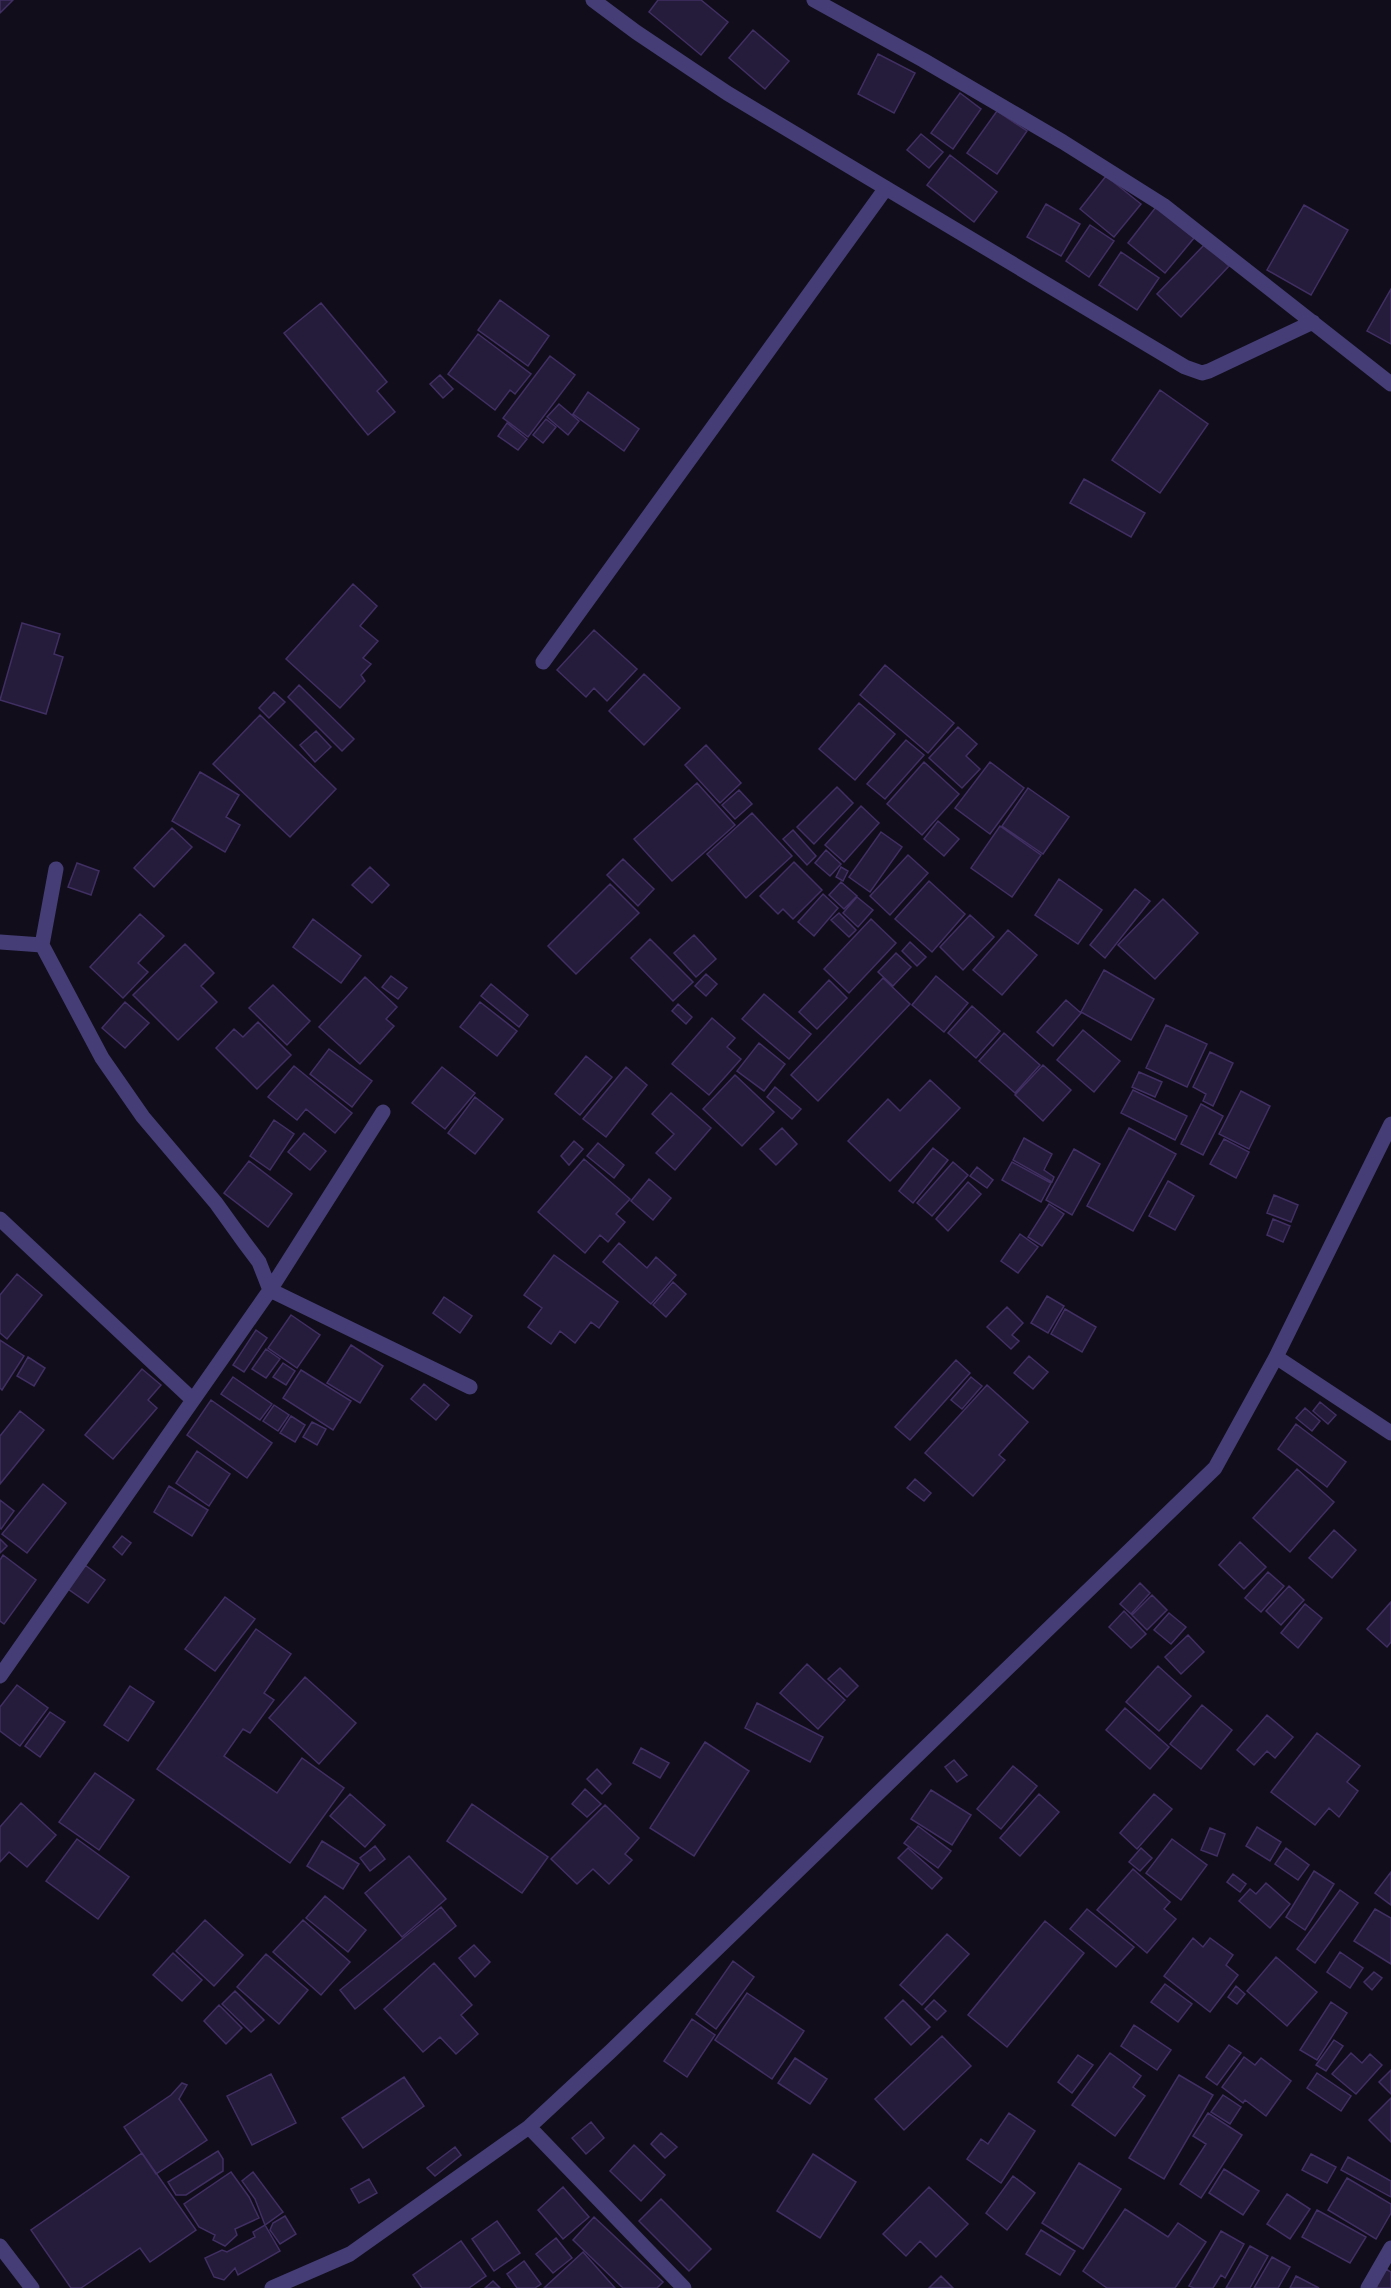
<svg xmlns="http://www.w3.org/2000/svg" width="1391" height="2288" font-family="'Fira Sans',sans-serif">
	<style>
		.building { fill: #251b3a; stroke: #402f63; stroke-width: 1.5 }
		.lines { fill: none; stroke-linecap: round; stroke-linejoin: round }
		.street { stroke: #453d75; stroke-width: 15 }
	</style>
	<rect width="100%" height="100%" fill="#110d1b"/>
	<!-- building -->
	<path class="building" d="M0,0H13L0,13Z
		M658,0H701L728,22L701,55L649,12Z
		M753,30L789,61L765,89L729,58Z
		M878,54L915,73L894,113L858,94Z
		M960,93L981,109L953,149L931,133Z
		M997,111L1027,131L997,174L967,153Z
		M921,134L943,152L929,168L907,150Z
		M950,155L997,192L974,222L927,185Z
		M1106,176L1141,204L1114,237L1080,209Z
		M1046,204L1080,224L1061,256L1027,237Z
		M1304,205L1348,230L1311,295L1267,270Z
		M1156,207L1194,238L1165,273L1128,243Z
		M1090,225L1114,241L1089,277L1066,261Z
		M1205,244L1229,266L1181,317L1157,294Z
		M1121,252L1159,278L1137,310L1099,285Z
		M1391,289V344L1367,331Z
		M500,300L549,336L528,366L478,330Z
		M321,303L387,382L377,391L395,412L368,435L284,333Z
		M478,334L531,374L515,394L510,390L495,410L448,374Z
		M550,356L575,375L528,437L503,418Z
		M440,375L453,389L443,398L430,384Z
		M1160,390L1208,424L1160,493L1112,460Z
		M588,392L639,429L624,451L573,414Z
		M559,404L579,421L568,435L547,417Z
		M546,419L556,427L543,443L533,435Z
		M507,423L527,439L518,450L498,436Z
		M1084,479L1145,513L1131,537L1070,503Z
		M353,584L377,606L360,626L378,641L363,658L371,664L361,675L365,681L340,708L286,659Z
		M22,623L60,634L54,654L63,657L46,714L0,700Z
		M594,630L637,669L607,701L594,688L586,697L557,670Z
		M885,665L954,723L928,753L860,695Z
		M644,674L680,708L644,745L609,711Z
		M299,685L354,739L342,751L288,697Z
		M274,692L285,702L269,718L259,708Z
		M859,703L895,734L855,780L819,749Z
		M260,715L336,789L290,837L213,764Z
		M958,727L977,744L966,756L980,769L962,788L929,758Z
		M316,731L331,747L315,762L300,745Z
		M906,740L924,755L885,799L867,784Z
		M706,745L741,783L720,803L685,765Z
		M924,762L959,794L922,835L887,804Z
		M990,762L1024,788L990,834L955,808Z
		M200,772L239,795L226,817L240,825L225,852L172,821Z
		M697,783L735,825L672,881L634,839Z
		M837,787L853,803L814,844L797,827Z
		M1028,788L1069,817L1043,854L1002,826Z
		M739,790L752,804L735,819L722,805Z
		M861,806L879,823L844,862L825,845Z
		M752,813L792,856L746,898L707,854Z
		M938,821L959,839L944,856L924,839Z
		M1000,826L1041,855L1012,897L971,868Z
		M172,828L192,847L154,887L134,868Z
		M793,830L816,856L807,865L783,839Z
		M881,832L902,847L870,892L849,877Z
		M826,850L841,864L830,876L815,863Z
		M908,855L928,873L890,915L870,896Z
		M623,859L654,889L638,906L607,875Z
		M794,862L822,890L793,919L783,909L778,914L760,896Z
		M77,863L99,871L91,895L68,887Z
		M370,867L389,885L372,903L352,885Z
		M841,867L848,871L843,881L836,877Z
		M1059,879L1102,910L1078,944L1035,915Z
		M929,881L965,914L932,952L895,919Z
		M841,882L857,896L844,909L829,895Z
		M610,884L639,913L576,974L548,946Z
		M1135,889L1150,901L1105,958L1090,945Z
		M823,894L838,908L814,936L798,922Z
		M857,897L873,910L858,927L843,913Z
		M1163,899L1198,933L1155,979L1118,945Z
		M839,913L856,930L849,937L831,920Z
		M140,914L164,936L138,963L148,972L123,998L90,967Z
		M970,915L994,937L963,970L940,947Z
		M313,919L361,956L341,983L293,947Z
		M871,919L896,943L849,993L824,969Z
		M1008,930L1037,955L1002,995L973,970Z
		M694,935L716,959L696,977L674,953Z
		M650,939L693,982L673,1001L631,958Z
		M910,942L926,957L917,966L902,951Z
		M185,944L214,973L201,986L217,1002L178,1040L133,995Z
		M896,953L911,967L893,986L878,972Z
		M1104,970L1154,999L1131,1040L1081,1012Z
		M706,974L717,984L706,996L695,986Z
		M391,976L407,988L398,999L382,987Z
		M936,976L968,1003L944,1032L912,1005Z
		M365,977L397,1007L386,1019L394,1026L360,1064L319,1027Z
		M883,978L910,1004L818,1101L791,1075Z
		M829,980L847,998L817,1029L799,1012Z
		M491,984L528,1015L519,1027L481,996Z
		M273,985L310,1021L287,1045L249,1008Z
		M764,994L811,1034L789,1059L742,1019Z
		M1066,1000L1081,1013L1053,1046L1037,1032Z
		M125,1002L149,1023L125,1048L102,1028Z
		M480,1002L517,1031L497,1056L460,1027Z
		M678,1004L692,1017L686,1024L672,1011Z
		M972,1006L1000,1031L976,1058L948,1033Z
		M712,1018L735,1038L727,1047L741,1059L709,1095L672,1064Z
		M258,1022L291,1055L257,1089L216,1048L234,1029L243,1037Z
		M1166,1025L1207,1044L1187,1087L1146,1068Z
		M1083,1030L1120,1061L1094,1092L1057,1060Z
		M1004,1033L1040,1065L1015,1093L979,1061Z
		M759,1043L785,1064L764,1091L737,1071Z
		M329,1049L372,1081L352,1107L310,1074Z
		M1210,1052L1233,1063L1213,1106L1203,1101L1206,1094L1193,1087Z
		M586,1056L612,1077L580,1115L555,1094Z
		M1043,1065L1071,1090L1043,1121L1015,1095Z
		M294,1066L352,1113L335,1133L306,1109L297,1120L268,1097Z
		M442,1067L475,1093L445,1129L412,1103Z
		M626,1067L647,1085L606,1137L583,1119Z
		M1139,1072L1162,1082L1155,1097L1132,1087Z
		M735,1075L774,1112L742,1146L703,1109Z
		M930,1080L960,1108L890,1181L848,1141L888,1099L900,1111Z
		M775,1087L801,1109L792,1119L767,1097Z
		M1133,1090L1187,1116L1175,1140L1121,1113Z
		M1241,1091L1270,1106L1249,1149L1219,1134Z
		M671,1093L711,1128L675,1170L656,1153L674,1134L652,1114Z
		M475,1097L503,1119L475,1154L448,1133Z
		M1201,1104L1223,1116L1203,1155L1181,1144Z
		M274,1120L294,1134L270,1170L250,1156Z
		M782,1128L797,1144L776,1165L760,1149Z
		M1129,1128L1176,1154L1133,1231L1087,1206Z
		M304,1133L326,1151L310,1170L288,1152Z
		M1024,1138L1052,1154L1044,1170L1054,1177L1052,1182L1013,1160Z
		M1224,1139L1249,1152L1236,1178L1210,1164Z
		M574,1141L583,1149L569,1165L561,1156Z
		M598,1143L624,1165L614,1178L587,1156Z
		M933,1148L948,1160L913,1203L899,1191Z
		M1074,1149L1100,1164L1072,1215L1046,1200Z
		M584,1159L630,1199L616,1214L625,1222L608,1242L600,1235L585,1253L538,1212Z
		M249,1161L292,1194L268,1227L224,1193Z
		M953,1162L968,1175L932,1216L917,1203Z
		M1012,1162L1051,1183L1041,1202L1002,1180Z
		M977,1167L993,1180L987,1188L970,1176Z
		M649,1179L671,1198L653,1220L631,1201Z
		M1168,1181L1194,1196L1175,1230L1149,1216Z
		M968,1182L981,1194L948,1231L936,1219Z
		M1274,1195L1298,1205L1291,1222L1267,1213Z
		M1049,1204L1064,1214L1042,1246L1028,1237Z
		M1273,1219L1290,1226L1283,1242L1267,1235Z
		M1020,1234L1038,1247L1018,1273L1001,1261Z
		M619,1243L647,1268L656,1257L676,1275L651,1304L603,1262Z
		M554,1255L618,1302L599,1328L591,1322L575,1343L560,1331L551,1344L528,1327L542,1308L524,1295Z
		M17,1274L42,1295L7,1339L0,1333V1295Z
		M673,1282L686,1294L666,1317L653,1305Z
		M1047,1296L1064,1306L1048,1333L1031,1323Z
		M444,1297L472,1316L460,1333L433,1313Z
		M1007,1307L1023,1323L1012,1335L1019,1341L1011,1349L987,1327Z
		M1065,1309L1096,1327L1082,1352L1051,1334Z
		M291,1315L320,1335L297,1368L268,1348Z
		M256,1330L267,1338L244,1372L233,1365Z
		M0,1340L24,1356L2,1390L0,1388Z
		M351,1345L383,1366L360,1403L327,1383Z
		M266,1349L280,1359L266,1378L252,1369Z
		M1029,1356L1048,1372L1033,1389L1014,1373Z
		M28,1357L45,1368L34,1386L17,1376Z
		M956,1360L970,1373L910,1440L895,1427Z
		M283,1363L295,1371L286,1385L273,1377Z
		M142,1369L161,1385L148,1400L157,1408L113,1459L85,1435Z
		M301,1370L351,1401L333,1430L283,1398Z
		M233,1377L272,1404L260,1420L221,1394Z
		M971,1377L982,1386L962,1409L951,1400Z
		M424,1384L449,1405L436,1420L411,1399Z
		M987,1385L1028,1422L999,1455L1005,1460L973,1496L925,1453Z
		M211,1400L272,1443L247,1478L187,1435Z
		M1320,1402L1336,1415L1328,1424L1313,1411Z
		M274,1405L289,1415L278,1431L263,1421Z
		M1305,1408L1320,1421L1312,1431L1296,1418Z
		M20,1411L44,1430L0,1484V1436Z
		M291,1416L305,1425L295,1442L280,1433Z
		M312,1422L326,1429L317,1445L303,1437Z
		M1296,1424L1346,1462L1327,1487L1278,1449Z
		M197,1451L230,1474L209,1506L176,1483Z
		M1297,1469L1334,1502L1290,1552L1253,1518Z
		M915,1479L931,1493L924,1501L907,1488Z
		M43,1484L66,1503L27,1553L2,1534Z
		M169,1486L208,1510L192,1536L154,1512Z
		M0,1500L14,1511L1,1529L0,1528Z
		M1334,1530L1356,1550L1332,1578L1309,1558Z
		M122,1536L131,1543L122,1555L113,1547Z
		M0,1539L7,1546L0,1553Z
		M1240,1542L1266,1567L1244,1589L1219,1565Z
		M3,1555L36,1580L4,1624L0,1621V1560Z
		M85,1565L105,1580L88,1603L68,1589Z
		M1268,1572L1284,1586L1261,1612L1245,1598Z
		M1140,1583L1150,1593L1131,1614L1120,1604Z
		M1289,1586L1304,1600L1281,1625L1266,1611Z
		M1152,1595L1167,1610L1147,1630L1132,1615Z
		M225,1597L255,1619L215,1671L185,1649Z
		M1391,1602V1642L1387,1647L1367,1629Z
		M1305,1604L1322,1618L1298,1648L1281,1633Z
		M1124,1611L1146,1634L1131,1648L1109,1627Z
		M1169,1613L1186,1627L1171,1644L1154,1630Z
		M256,1629L291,1654L264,1693L274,1700L250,1733L243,1729L224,1756L277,1793L302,1758L344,1788L290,1863L157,1769Z
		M1188,1635L1204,1652L1181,1674L1165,1657Z
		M807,1664L845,1700L818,1729L780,1693Z
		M1158,1666L1191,1696L1159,1731L1126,1702Z
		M840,1668L858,1686L847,1697L828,1679Z
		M305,1677L356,1723L319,1764L269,1718Z
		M17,1685L48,1708L20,1746L0,1731V1707Z
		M130,1686L154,1702L128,1741L104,1725Z
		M757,1703L823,1737L810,1762L745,1728Z
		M1202,1705L1232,1730L1201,1769L1170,1744Z
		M1125,1708L1169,1747L1150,1769L1106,1730Z
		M50,1712L65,1722L40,1757L25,1746Z
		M1267,1715L1293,1737L1275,1758L1267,1751L1254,1765L1237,1750Z
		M1317,1733L1360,1766L1347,1782L1358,1791L1339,1817L1329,1808L1315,1825L1271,1792Z
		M705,1742L749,1771L694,1856L650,1828Z
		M641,1748L669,1763L660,1778L633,1763Z
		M954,1760L967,1775L957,1782L945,1767Z
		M1013,1766L1037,1786L1001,1829L977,1809Z
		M597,1769L611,1784L602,1794L587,1779Z
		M95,1773L134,1800L99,1850L59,1822Z
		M585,1789L601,1804L587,1817L572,1804Z
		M931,1790L971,1815L952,1845L911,1819Z
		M350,1794L385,1825L365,1847L330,1816Z
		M1039,1794L1059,1812L1020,1856L1000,1838Z
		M1154,1794L1172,1809L1137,1849L1120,1833Z
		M21,1803L56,1835L27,1867L9,1852L0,1862V1827Z
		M472,1804L548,1857L522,1893L447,1841Z
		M605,1805L639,1838L625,1854L632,1860L609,1884L593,1869L577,1884L551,1859Z
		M918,1826L951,1851L938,1868L904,1843Z
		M1257,1827L1281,1842L1270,1861L1246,1846Z
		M1210,1828L1225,1834L1217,1856L1201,1850Z
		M77,1839L129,1877L98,1919L46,1881Z
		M1172,1839L1207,1865L1181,1900L1146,1873Z
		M322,1841L359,1864L343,1889L307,1866Z
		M375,1846L385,1859L370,1871L360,1858Z
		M908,1848L942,1878L932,1889L898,1858Z
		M1141,1848L1152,1858L1140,1871L1129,1862Z
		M1286,1848L1309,1865L1298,1880L1275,1864Z
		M409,1856L446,1899L402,1937L365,1893Z
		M1133,1869L1170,1902L1164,1909L1176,1919L1147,1953L1097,1910Z
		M1314,1871L1334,1884L1305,1930L1286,1917Z
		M1391,1872V1905L1375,1893Z
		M1233,1874L1246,1884L1240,1892L1227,1882Z
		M1266,1883L1290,1904L1270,1928L1239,1901L1250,1889L1256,1894Z
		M1340,1890L1358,1903L1315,1963L1297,1949Z
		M325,1896L366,1930L348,1952L306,1918Z
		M441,1907L456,1926L355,2009L340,1990Z
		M1087,1909L1134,1947L1116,1967L1070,1929Z
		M1375,1909L1391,1918V1964L1354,1941Z
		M205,1920L243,1955L214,1986L176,1951Z
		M303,1920L350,1962L321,1995L273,1952Z
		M1045,1921L1084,1953L1007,2047L968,2015Z
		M947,1934L969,1954L922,2005L900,1985Z
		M1193,1938L1203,1947L1210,1938L1233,1955L1226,1965L1238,1975L1210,2012L1164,1976Z
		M474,1945L490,1962L475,1977L459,1958Z
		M1340,1952L1363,1968L1350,1988L1327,1972Z
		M173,1953L202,1980L182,2001L153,1975Z
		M266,1954L308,1990L279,2024L237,1987Z
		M1276,1957L1317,1992L1287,2026L1247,1991Z
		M733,1961L754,1977L716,2029L696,2014Z
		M434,1963L472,2005L461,2015L478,2034L456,2054L440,2037L423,2052L384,2009Z
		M1374,1972L1382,1978L1372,1990L1364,1982Z
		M1165,1984L1192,2004L1178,2022L1151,2002Z
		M1236,1986L1245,1994L1237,2004L1228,1997Z
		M235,1991L264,2020L251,2032L222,2004Z
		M747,1993L804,2031L772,2079L715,2040Z
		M903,2000L930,2027L911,2045L885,2018Z
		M934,2000L946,2011L937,2020L925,2009Z
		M1331,2002L1347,2013L1317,2060L1300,2050Z
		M219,2005L242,2028L226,2044L204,2021Z
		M692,2019L715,2035L687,2077L664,2061Z
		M1134,2025L1171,2050L1157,2070L1121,2046Z
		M942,2036L971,2066L904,2130L875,2099Z
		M1334,2040L1343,2046L1326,2071L1316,2065Z
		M1229,2045L1241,2053L1217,2085L1206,2077Z
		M1110,2053L1141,2076L1133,2087L1145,2096L1115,2136L1072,2105Z
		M1351,2053L1362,2063L1370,2054L1382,2065L1356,2094L1332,2074Z
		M1078,2055L1093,2065L1072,2093L1058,2082Z
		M1244,2057L1255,2065L1261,2058L1291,2081L1266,2116L1245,2100L1243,2103L1222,2087Z
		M795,2058L827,2079L810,2104L778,2083Z
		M1391,2070V2094L1379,2082Z
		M1317,2073L1351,2096L1341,2111L1307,2088Z
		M271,2074L296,2123L252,2145L227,2096Z
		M1179,2075L1213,2095L1164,2179L1129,2158Z
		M404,2077L424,2106L363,2148L342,2118Z
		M182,2083L187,2085L179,2099L207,2140L156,2174L124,2127L171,2095Z
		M1223,2095L1241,2107L1230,2124L1211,2112Z
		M1391,2098V2142L1369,2120Z
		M1009,2113L1035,2131L1001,2183L967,2159L981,2139L988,2144Z
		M1208,2113L1242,2135L1201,2198L1180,2184L1206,2144L1193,2136Z
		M591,2122L604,2138L586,2154L572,2138Z
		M661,2133L677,2147L665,2158L651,2144Z
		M634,2145L665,2175L641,2201L610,2171Z
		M455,2147L461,2155L435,2176L427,2168Z
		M218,2151L223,2159V2171L186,2195H176L168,2182Z
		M142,2153L196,2230L150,2262L140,2248L81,2288H71L31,2230Z
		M813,2154L856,2182L820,2238L777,2211Z
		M1311,2154L1336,2167L1327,2183L1302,2170Z
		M1348,2157L1391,2181V2197L1341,2170Z
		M1079,2163L1121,2189L1083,2249L1042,2223Z
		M1224,2169L1259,2191L1243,2215L1209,2193Z
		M231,2172L249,2197L259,2218L235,2229L237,2235L225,2246L213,2240L215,2235L199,2227L184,2204Z
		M253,2172L283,2212L265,2225L255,2199L242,2181Z
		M1013,2176L1035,2193L1007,2230L986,2213Z
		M1347,2178L1391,2204V2213L1376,2239L1328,2210Z
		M369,2179L377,2193L359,2203L351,2189Z
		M563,2187L589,2217L563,2239L538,2210Z
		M929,2187L968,2224L936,2257L920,2241L906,2256L883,2234Z
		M1287,2194L1310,2209L1290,2239L1267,2224Z
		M661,2199L711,2249L689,2271L639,2221Z
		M1125,2209L1168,2237L1178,2223L1206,2242L1175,2288H1107L1083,2271Z
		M1317,2210L1366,2237L1350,2263L1302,2237Z
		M285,2216L296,2234L280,2244L270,2230L273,2223Z
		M594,2217L663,2282L657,2288H623L573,2240Z
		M497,2221L520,2253L494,2271L472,2239Z
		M265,2225L280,2251L238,2275L235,2268L224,2280L214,2277L205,2258L222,2250L227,2252L255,2237L253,2232Z
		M1041,2230L1075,2251L1060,2275L1026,2254Z
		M1221,2231L1244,2244L1225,2278L1221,2275L1213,2288H1194L1189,2286Z
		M556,2238L572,2258L553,2273L536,2254Z
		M461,2241L486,2276L469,2288H422L413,2275Z
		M1250,2246L1268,2256L1250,2288H1226Z
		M583,2252L615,2288H544Z
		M1272,2257L1290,2267L1278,2288H1254Z
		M524,2261L541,2284L535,2288H517L507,2274Z
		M1386,2269L1391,2272V2288H1378L1376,2286Z
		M941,2276L953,2288H929Z
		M1296,2276L1319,2288H1290Z
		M493,2281L500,2288H485Z"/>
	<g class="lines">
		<!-- street -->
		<path class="street" d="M593,0L636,32L727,93L1185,367L1202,373L1209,371L1313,322
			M814,0L923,60L1063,142L1163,205L1391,384
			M543,662L886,188
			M0,942L42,945
			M383,1112L270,1290L470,1387
			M0,1219L193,1400
			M1276,1357L1391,1433
			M0,1676L270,1290L259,1262L244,1242L216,1203L143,1117L102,1058L42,945L56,869
			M529,2127L684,2288
			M0,2246L32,2288
			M272,2288L350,2254L529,2127L611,2051L1215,1468L1276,1357L1391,1124
			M1368,2288L1391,2248"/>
	</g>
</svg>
